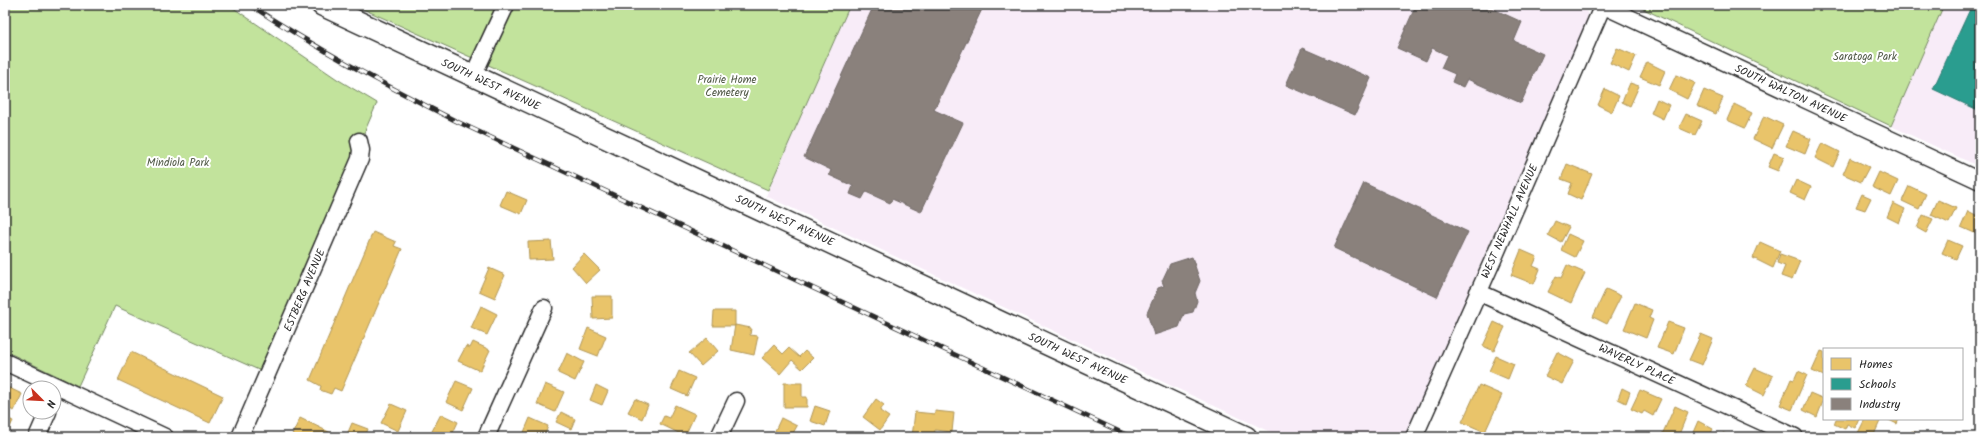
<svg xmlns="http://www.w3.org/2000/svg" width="1985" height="442" font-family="Kalam,sans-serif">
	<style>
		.built { fill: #f8ecf8 }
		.green { fill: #c2e39c; stroke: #768764 }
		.homes { fill: #e9c46a; stroke: #b09657 }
		.schools { fill: #2a9d8f; stroke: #2a7b71 }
		.industry { fill: #8a817c; stroke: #6e6764 }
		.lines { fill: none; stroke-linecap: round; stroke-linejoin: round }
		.minor-casing { stroke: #2b2b2b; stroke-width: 19 }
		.tertiary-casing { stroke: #2b2b2b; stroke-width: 24 }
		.minor { stroke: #fff; stroke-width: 16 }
		.tertiary { stroke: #fff; stroke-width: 21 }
		.rail-casing { stroke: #2b2b2b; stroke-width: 4.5 }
		.rail { stroke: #fff; stroke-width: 3; stroke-dasharray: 9; stroke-linecap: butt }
		.labels { text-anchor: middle; stroke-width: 4; stroke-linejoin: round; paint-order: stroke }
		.park-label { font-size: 11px; fill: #515947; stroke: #fff }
		.street-label { font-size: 11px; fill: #2b2b2b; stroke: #fff }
	</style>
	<rect width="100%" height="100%" fill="#fff"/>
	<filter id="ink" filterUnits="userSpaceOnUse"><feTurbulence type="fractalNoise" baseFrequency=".025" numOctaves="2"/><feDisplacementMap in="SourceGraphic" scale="8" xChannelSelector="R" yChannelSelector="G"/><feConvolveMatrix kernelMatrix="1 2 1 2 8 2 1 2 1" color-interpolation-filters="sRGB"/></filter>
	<g filter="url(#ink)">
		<!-- built -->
		<path class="built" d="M850,5H1575L1587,12L1588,18L1405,437H1281L766,196Z
			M1947,5H1980V167L1891,126L1943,6Z"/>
		<!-- green -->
		<path class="green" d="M5,5H229L337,79L377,103L261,371L115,306L78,386L5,351Z
			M354,5H850L768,190Z
			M1635,5H1947L1943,7L1891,126Z"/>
		<!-- homes -->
		<path class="homes" d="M1617,48L1636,56L1629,72L1610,63Z
			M1647,62L1665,71L1659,85L1640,77Z
			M1676,75L1695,83L1687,99L1669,90Z
			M1630,83L1639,86L1630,106L1622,102Z
			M1605,89L1619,96L1612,112L1598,105Z
			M1704,90L1723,98L1716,114L1697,106Z
			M1657,99L1669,105L1663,119L1651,113Z
			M1734,104L1752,113L1745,128L1727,120Z
			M1686,114L1702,121L1695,135L1679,128Z
			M1764,116L1783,125L1772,148L1753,139Z
			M1793,131L1811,139L1805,154L1786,146Z
			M1822,143L1840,152L1833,167L1815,158Z
			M1774,153L1784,157L1778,171L1768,167Z
			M1850,158L1869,167L1861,182L1843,174Z
			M1567,164L1592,174L1581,200L1568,194L1572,183L1561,179Z
			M1879,172L1898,181L1891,196L1872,187Z
			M1796,180L1811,187L1805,200L1790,193Z
			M1909,186L1926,194L1919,209L1902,201Z
			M506,191L527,200L521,214L500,205Z
			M1862,194L1871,198L1865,210L1856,207Z
			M1938,200L1956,208L1949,223L1931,215Z
			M1893,203L1905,209L1899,223L1887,217Z
			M1968,211L1980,217L1979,235L1961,227Z
			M1923,215L1933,219L1926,233L1917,228Z
			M1555,221L1569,227L1561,242L1548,235Z
			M373,232L396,242L394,246L402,249L341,391L334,388L331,394L320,390L321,386L310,380Z
			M1568,234L1583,241L1575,257L1561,250Z
			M1948,240L1962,246L1956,259L1942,253Z
			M551,241L553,259L529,260L528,242Z
			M1760,242L1780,251L1773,268L1753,258Z
			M1980,247V263L1974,260Z
			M1521,250L1537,257L1533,266L1540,269L1534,284L1511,275Z
			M584,254L600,270L586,283L572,267Z
			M1780,254L1800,261L1792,280L1781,276L1785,266L1777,263Z
			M1567,265L1585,273L1571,303L1548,292L1556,276L1561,278Z
			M489,268L505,275L495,298L479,291Z
			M1606,289L1621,296L1607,324L1593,317Z
			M592,296H612V318L593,319Z
			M1635,303L1652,310L1649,318L1653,320L1646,338L1624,329Z
			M481,306L497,314L487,335L471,328Z
			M714,311H735V326H713Z
			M1494,322L1505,327L1494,351L1483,346Z
			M1668,322L1684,328L1674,354L1657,348Z
			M735,325L751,328L750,335L758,336L754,355L731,350Z
			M588,328L606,336L598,356L580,349Z
			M1701,334L1713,339L1702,365L1689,360Z
			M707,338L718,351L701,366L689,353Z
			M473,342L490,350L480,371L458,361L466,346L470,348Z
			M774,345L783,354L789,348L799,357L805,351L813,358L802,369L792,360L780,374L762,358Z
			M1821,351L1824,352V376L1812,371Z
			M131,352L223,396L210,423L118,380Z
			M1557,352L1574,361L1562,384L1545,376Z
			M567,353L584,362L575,381L558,373Z
			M1496,356L1514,364L1508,379L1489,371Z
			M1755,368L1773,376L1764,395L1746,386Z
			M679,371L695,378L687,396L671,389Z
			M1798,371L1807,375L1792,410L1780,405L1791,379L1794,380Z
			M456,381L473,388L463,410L446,402Z
			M784,383H802V397H807V407H784Z
			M545,384L564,392L555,412L537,404Z
			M596,385L608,391L602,405L590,400Z
			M1479,385L1502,395L1485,432L1462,422Z
			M5,386L22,394L14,411L5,407Z
			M1622,388L1630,392L1626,403L1618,399Z
			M1640,390L1661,399L1653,416L1644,411L1642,414L1631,409Z
			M1810,393L1824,399L1817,417L1803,410Z
			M635,399L648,405L642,419L628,412Z
			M876,399L884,405L880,411L889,417L880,430L863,417Z
			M391,404L407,411L398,431L381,423Z
			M675,405L695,414L685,436L660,424L664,416L669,418Z
			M815,406L830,411L825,426L810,421Z
			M1675,406L1688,412L1678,437H1661Z
			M935,411L954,413L952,432L935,430L934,437H912L915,412L935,414Z
			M561,412L575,419L571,429L556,422Z
			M441,414L458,422L451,437H434L430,435Z
			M5,417L13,421L5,437Z
			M300,418L333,434L331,437H291Z
			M530,418L548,426L544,437H522Z
			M781,418L797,426L792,435L797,437H772Z
			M1836,419H1859L1855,428L1847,424L1845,429L1834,424Z
			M1865,419H1881L1873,437H1863L1857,435Z
			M1887,419H1899L1897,424Z
			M1698,421L1713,429L1709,437H1691Z
			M352,423L368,429L365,437H346Z
			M966,431L972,437H961Z
			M1912,431L1926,437H1909Z
			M1978,431L1980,432V437H1976Z
			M1723,433L1732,437H1721Z"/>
		<!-- schools -->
		<path class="schools" d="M1972,5H1980V111L1933,89Z"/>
		<!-- industry -->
		<path class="industry" d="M874,5H984L934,110L963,123L921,212L892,199L890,203L866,192L862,199L850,194L853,186L829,175L831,170L804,157Z
			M1416,5H1489V7L1522,22L1514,41L1543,54L1521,103L1467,79L1463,87L1452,82L1455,74L1441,68L1447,55L1432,48L1426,61L1397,48Z
			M1302,48L1371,78L1355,115L1286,85Z
			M1364,183L1468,232L1437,297L1334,248Z
			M1192,257L1200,281L1195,293L1197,301L1193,312L1184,314L1179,327L1154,335L1147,313L1158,288L1164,286L1162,281L1170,264Z"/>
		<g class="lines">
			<defs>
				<path id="minor" d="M1602,5L1980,181
					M473,76L506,5
					M1478,292L1795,437
					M5,362L165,437
					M37,437L48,412
					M240,437L360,159L361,150L359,141
					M486,437L544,308
					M719,437L736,401
					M1414,437L1496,253L1603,5"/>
				<path id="tertiary" d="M322,5L1246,437"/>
			</defs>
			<!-- minor casing -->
			<use href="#minor" class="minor-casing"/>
			<!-- tertiary casing -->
			<use href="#tertiary" class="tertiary-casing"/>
			<!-- minor -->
			<use href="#minor" class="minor"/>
			<!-- tertiary -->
			<use href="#tertiary" class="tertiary"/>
			<defs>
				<path id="rail" d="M250,5C317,49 387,86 458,122L1131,437"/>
			</defs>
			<!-- rail casing -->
			<use href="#rail" class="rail-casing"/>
			<!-- rail -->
			<use href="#rail" class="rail"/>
		</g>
	</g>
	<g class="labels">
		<!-- park labels -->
		<g class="park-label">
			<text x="1865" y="60">Saratoga Park</text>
			<text x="727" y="83">Prairie Home<tspan x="727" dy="13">Cemetery</tspan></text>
			<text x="178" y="166">Mindiola Park</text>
		</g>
		<!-- street labels -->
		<g class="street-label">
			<text transform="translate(491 84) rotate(25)" y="4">SOUTH WEST AVENUE</text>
			<text transform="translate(1791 93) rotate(25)" y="4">SOUTH WALTON AVENUE</text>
			<text transform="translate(785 220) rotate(25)" y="4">SOUTH WEST AVENUE</text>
			<text transform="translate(1509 221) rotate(-66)" y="4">WEST NEWHALL AVENUE</text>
			<text transform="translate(304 290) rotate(-67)" y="4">ESTBERG AVENUE</text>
			<text transform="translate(1078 358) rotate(25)" y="4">SOUTH WEST AVENUE</text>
			<text transform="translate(1637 364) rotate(25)" y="4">WAVERLY PLACE</text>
		</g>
	</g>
	<!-- margin -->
	<rect width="1985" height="442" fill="none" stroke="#fff" stroke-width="20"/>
	<rect x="10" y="10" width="1965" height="422" fill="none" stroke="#2b2b2b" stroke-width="1.5" filter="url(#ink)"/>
	<!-- legend -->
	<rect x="1823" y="348" width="140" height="72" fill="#ffffff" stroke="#aaaaaa"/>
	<rect x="1831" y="358" width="20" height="12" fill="#e9c46a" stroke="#aaaaaa"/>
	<text x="1859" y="368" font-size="12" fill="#2b2b2b">Homes</text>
	<rect x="1831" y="378" width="20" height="12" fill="#2a9d8f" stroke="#aaaaaa"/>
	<text x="1859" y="388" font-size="12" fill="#2b2b2b">Schools</text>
	<rect x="1831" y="398" width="20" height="12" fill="#8a817c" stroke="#aaaaaa"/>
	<text x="1859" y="408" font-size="12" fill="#2b2b2b">Industry</text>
	<!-- north arrow -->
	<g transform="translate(42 400) rotate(114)"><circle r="19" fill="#ffffff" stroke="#aaaaaa"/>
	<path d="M0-3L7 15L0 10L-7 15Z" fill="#c8321e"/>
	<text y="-6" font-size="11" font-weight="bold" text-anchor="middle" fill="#2b2b2b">N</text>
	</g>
</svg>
